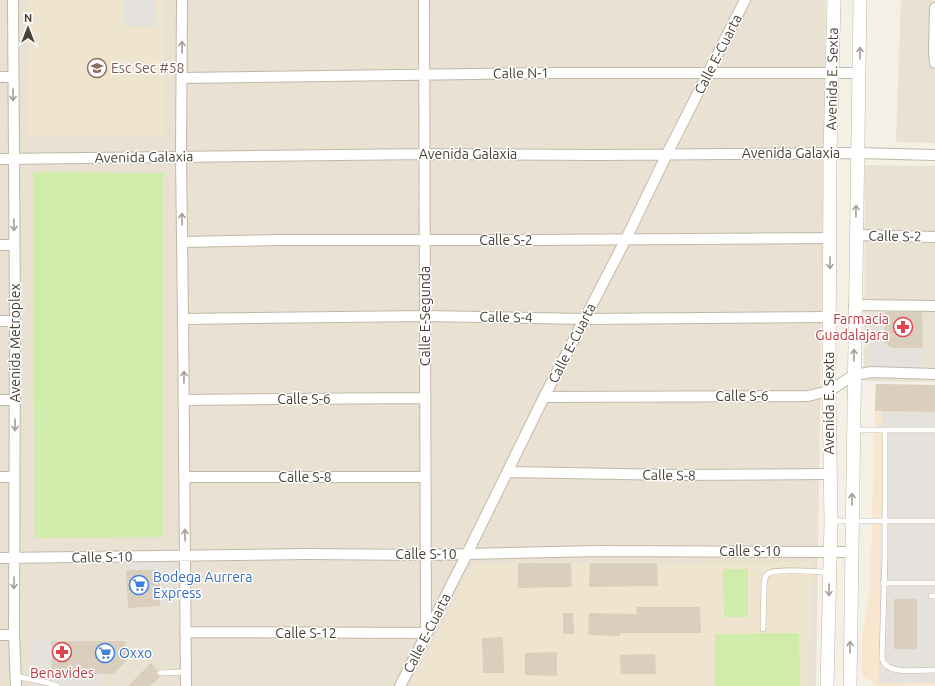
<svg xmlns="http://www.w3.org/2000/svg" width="935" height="686" font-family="Ubuntu,sans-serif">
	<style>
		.residential { fill: #e9e2d3 }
		.commercial { fill: #f8e7ce }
		.education { fill: #efe5ce }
		.green { fill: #cfecaa }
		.parking { fill: #e5e2de }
		.building { fill: #dacebd }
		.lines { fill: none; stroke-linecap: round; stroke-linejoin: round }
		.service-casing { stroke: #c1b8a7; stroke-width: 6 }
		.minor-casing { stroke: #c1b8a7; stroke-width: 12 }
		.tertiary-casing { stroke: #c1b8a7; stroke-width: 14 }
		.service { stroke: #fff; stroke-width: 5 }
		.minor { stroke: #fff; stroke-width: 10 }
		.tertiary { stroke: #fff; stroke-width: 13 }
		.oneway { stroke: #a4a09a }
		.labels { text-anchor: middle; stroke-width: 3; stroke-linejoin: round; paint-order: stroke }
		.street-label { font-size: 14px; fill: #484034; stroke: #fff }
		.education-label { font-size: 14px; fill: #785e54; stroke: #fff; text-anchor: start }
		.health-label { font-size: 14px; fill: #be3a42; stroke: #fff; text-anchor: end }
		.shop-label { font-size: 14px; fill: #366cbe; stroke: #fff; text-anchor: start }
	</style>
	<rect width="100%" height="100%" fill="#f4f0e5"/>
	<!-- residential -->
	<path class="residential" d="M0,0H826L816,686H0Z
		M901,0H935V143L896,142Z
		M865,165L935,166V382L864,381Z"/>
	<!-- commercial -->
	<path class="commercial" d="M876,384L935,385V685L876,686L862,675V637L870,588Z"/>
	<!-- education -->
	<path class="education" d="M28,0H164L165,135L30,136Z
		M811,562L809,686H410L475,563Z"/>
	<!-- green -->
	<path class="green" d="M33,172L163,173V537L35,538Z
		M723,569H748V617H724Z
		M799,633L800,686H715V634Z"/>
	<!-- parking -->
	<path class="parking" d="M123,0H156L157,27L122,26Z
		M885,311L884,343L892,348H923V368L868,366L867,312Z
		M882,411L935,412V683H879Z
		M174,559V606H160V570H126V560Z
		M31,641H51L52,673H100V686H32Z"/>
	<!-- building -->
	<path class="building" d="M885,312H922L923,348H892L884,343Z
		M876,384L935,385V412L875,411Z
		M518,563H571L572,587L518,588Z
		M590,563H657L658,586L589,587Z
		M126,570H160V606L128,608Z
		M894,599H917V649H894Z
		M636,607H700L701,633H620V636L588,635L589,613L637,614Z
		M563,613H573L574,634H563Z
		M503,637L504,673H483L482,638Z
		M51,641H125L127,660L114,674L52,673Z
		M557,652V676L525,675V653Z
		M655,654L656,674H621L620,655Z
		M151,663L157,670L156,673L157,675L160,677L150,686H128Z"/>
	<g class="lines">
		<defs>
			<path id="service" d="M854,430H935
				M885,430V554L882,658C883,660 883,663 885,664C892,674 923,670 935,670
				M832,521H935
				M883,583H935
				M931,596H935
				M763,629L764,584C765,579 765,575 769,573C779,568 816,572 829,572
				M160,673L186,672
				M15,676L49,683L57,686"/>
			<path id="minor" d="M13,0L15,321L14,635L16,686
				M182,0L181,156L183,319L186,686
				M935,8L934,52L935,63
				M0,77H13
				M182,78L553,73H859
				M0,159L424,154L599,155L857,153L935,155
				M856,235L935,237
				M182,242L278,240H531L829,238
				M0,245H14
				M854,305L935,306
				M183,319L425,316L584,319L830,317
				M0,321H15
				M544,397L808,396L829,391L854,375L872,372L935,374
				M0,400H15
				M184,400L275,399L425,398
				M508,472L675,475L829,474
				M0,477H14
				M185,477H425
				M0,558L307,554L426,555L598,551L852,552
				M185,632L426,633L424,0
				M0,635H14
				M400,686L467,554L544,397L626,239L667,154L745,0"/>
			<path id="tertiary" d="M827,686L831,521L829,391L830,153L834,0
				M850,686L860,0"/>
		</defs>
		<!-- service casing -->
		<use href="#service" class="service-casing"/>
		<!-- minor casing -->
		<use href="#minor" class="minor-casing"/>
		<!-- tertiary casing -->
		<use href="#tertiary" class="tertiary-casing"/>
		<!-- service -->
		<use href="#service" class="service"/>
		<!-- minor -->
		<use href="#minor" class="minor"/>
		<!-- tertiary -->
		<use href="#tertiary" class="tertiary"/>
	</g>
	<!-- one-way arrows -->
	<defs><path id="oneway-shaft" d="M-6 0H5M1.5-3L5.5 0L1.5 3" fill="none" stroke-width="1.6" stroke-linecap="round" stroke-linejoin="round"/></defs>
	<g class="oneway">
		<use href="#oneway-shaft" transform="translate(182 47) rotate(-90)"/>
		<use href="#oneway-shaft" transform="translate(860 53) rotate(-90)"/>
		<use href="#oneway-shaft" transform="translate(13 95) rotate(90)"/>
		<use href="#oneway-shaft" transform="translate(856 211) rotate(-89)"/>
		<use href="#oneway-shaft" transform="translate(182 219) rotate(-91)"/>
		<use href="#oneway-shaft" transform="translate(14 225) rotate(89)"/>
		<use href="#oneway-shaft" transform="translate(830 263) rotate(90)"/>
		<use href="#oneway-shaft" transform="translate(854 355) rotate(-90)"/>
		<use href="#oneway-shaft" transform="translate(184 377) rotate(-90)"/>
		<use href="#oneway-shaft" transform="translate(15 425) rotate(90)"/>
		<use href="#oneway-shaft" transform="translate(852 499) rotate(-89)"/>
		<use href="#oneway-shaft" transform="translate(185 535) rotate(-91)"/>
		<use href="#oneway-shaft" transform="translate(14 583) rotate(90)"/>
		<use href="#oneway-shaft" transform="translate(829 590) rotate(91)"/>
		<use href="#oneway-shaft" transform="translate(850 647) rotate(-89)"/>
	</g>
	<!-- icons -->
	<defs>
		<symbol id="school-ring" viewBox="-11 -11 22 22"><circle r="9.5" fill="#fff" stroke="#8d6e63" stroke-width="1.5"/><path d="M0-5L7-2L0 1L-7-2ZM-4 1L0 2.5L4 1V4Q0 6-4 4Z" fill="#8d6e63"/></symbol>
		<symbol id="pharmacy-ring" viewBox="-11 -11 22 22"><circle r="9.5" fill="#fff" stroke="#e0444e" stroke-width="1.5"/><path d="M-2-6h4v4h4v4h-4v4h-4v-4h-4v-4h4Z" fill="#e0444e"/></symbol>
		<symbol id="supermarket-ring" viewBox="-11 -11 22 22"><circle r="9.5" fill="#fff" stroke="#3f7fe0" stroke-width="1.5"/><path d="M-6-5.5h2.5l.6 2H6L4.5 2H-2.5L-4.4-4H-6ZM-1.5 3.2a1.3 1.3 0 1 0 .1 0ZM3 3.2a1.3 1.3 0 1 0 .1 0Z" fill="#3f7fe0"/></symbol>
	</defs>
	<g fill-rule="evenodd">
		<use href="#school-ring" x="86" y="57" width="22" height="22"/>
		<use href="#pharmacy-ring" x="892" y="316" width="22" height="22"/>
		<use href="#supermarket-ring" x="128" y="574" width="22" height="22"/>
		<use href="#pharmacy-ring" x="51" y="641" width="22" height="22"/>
		<use href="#supermarket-ring" x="94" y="642" width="22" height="22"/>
	</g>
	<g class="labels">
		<!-- street labels -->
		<g class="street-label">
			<text transform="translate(718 54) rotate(-63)" y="5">Calle E-Cuarta</text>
			<text transform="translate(521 73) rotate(-1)" y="5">Calle N-1</text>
			<text transform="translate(832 79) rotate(-89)" y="5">Avenida E. Sexta</text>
			<text x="791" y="158">Avenida Galaxia</text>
			<text x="468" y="159">Avenida Galaxia</text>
			<text transform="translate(144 157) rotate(-1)" y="5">Avenida Galaxia</text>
			<text transform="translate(895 236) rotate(1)" y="5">Calle S-2</text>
			<text x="506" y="245">Calle S-2</text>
			<text transform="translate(425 316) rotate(-90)" y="5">Calle E-Segunda</text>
			<text transform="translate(506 317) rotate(1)" y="5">Calle S-4</text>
			<text transform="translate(15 343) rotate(-90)" y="5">Avenida Metroplex</text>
			<text transform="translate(572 343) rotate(-63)" y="5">Calle E-Cuarta</text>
			<text x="742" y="401">Calle S-6</text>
			<text x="304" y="404">Calle S-6</text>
			<text transform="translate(829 403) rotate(-90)" y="5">Avenida E. Sexta</text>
			<text transform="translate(669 475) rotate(1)" y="5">Calle S-8</text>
			<text x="305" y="482">Calle S-8</text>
			<text x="750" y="556">Calle S-10</text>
			<text x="426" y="559">Calle S-10</text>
			<text transform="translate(102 557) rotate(-1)" y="5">Calle S-10</text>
			<text x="306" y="638">Calle S-12</text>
			<text transform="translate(427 633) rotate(-63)" y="5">Calle E-Cuarta</text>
		</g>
		<!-- education labels -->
		<g class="education-label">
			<text x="111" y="73">Esc Sec #58</text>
		</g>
		<!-- health labels -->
		<g class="health-label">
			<text x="889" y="324">Farmacia<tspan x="889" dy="16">Guadalajara</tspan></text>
			<text x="62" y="678" text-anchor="middle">Benavides</text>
		</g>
		<!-- shop labels -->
		<g class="shop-label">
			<text x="153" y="582">Bodega Aurrera<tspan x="153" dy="16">Express</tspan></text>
			<text x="119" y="658">Oxxo</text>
		</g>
	</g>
	<!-- north arrow -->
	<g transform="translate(28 28)" stroke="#ffffff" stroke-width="3" paint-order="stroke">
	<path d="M0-3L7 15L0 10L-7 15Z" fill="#484034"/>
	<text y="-6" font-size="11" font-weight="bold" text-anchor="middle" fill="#484034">N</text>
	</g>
</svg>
